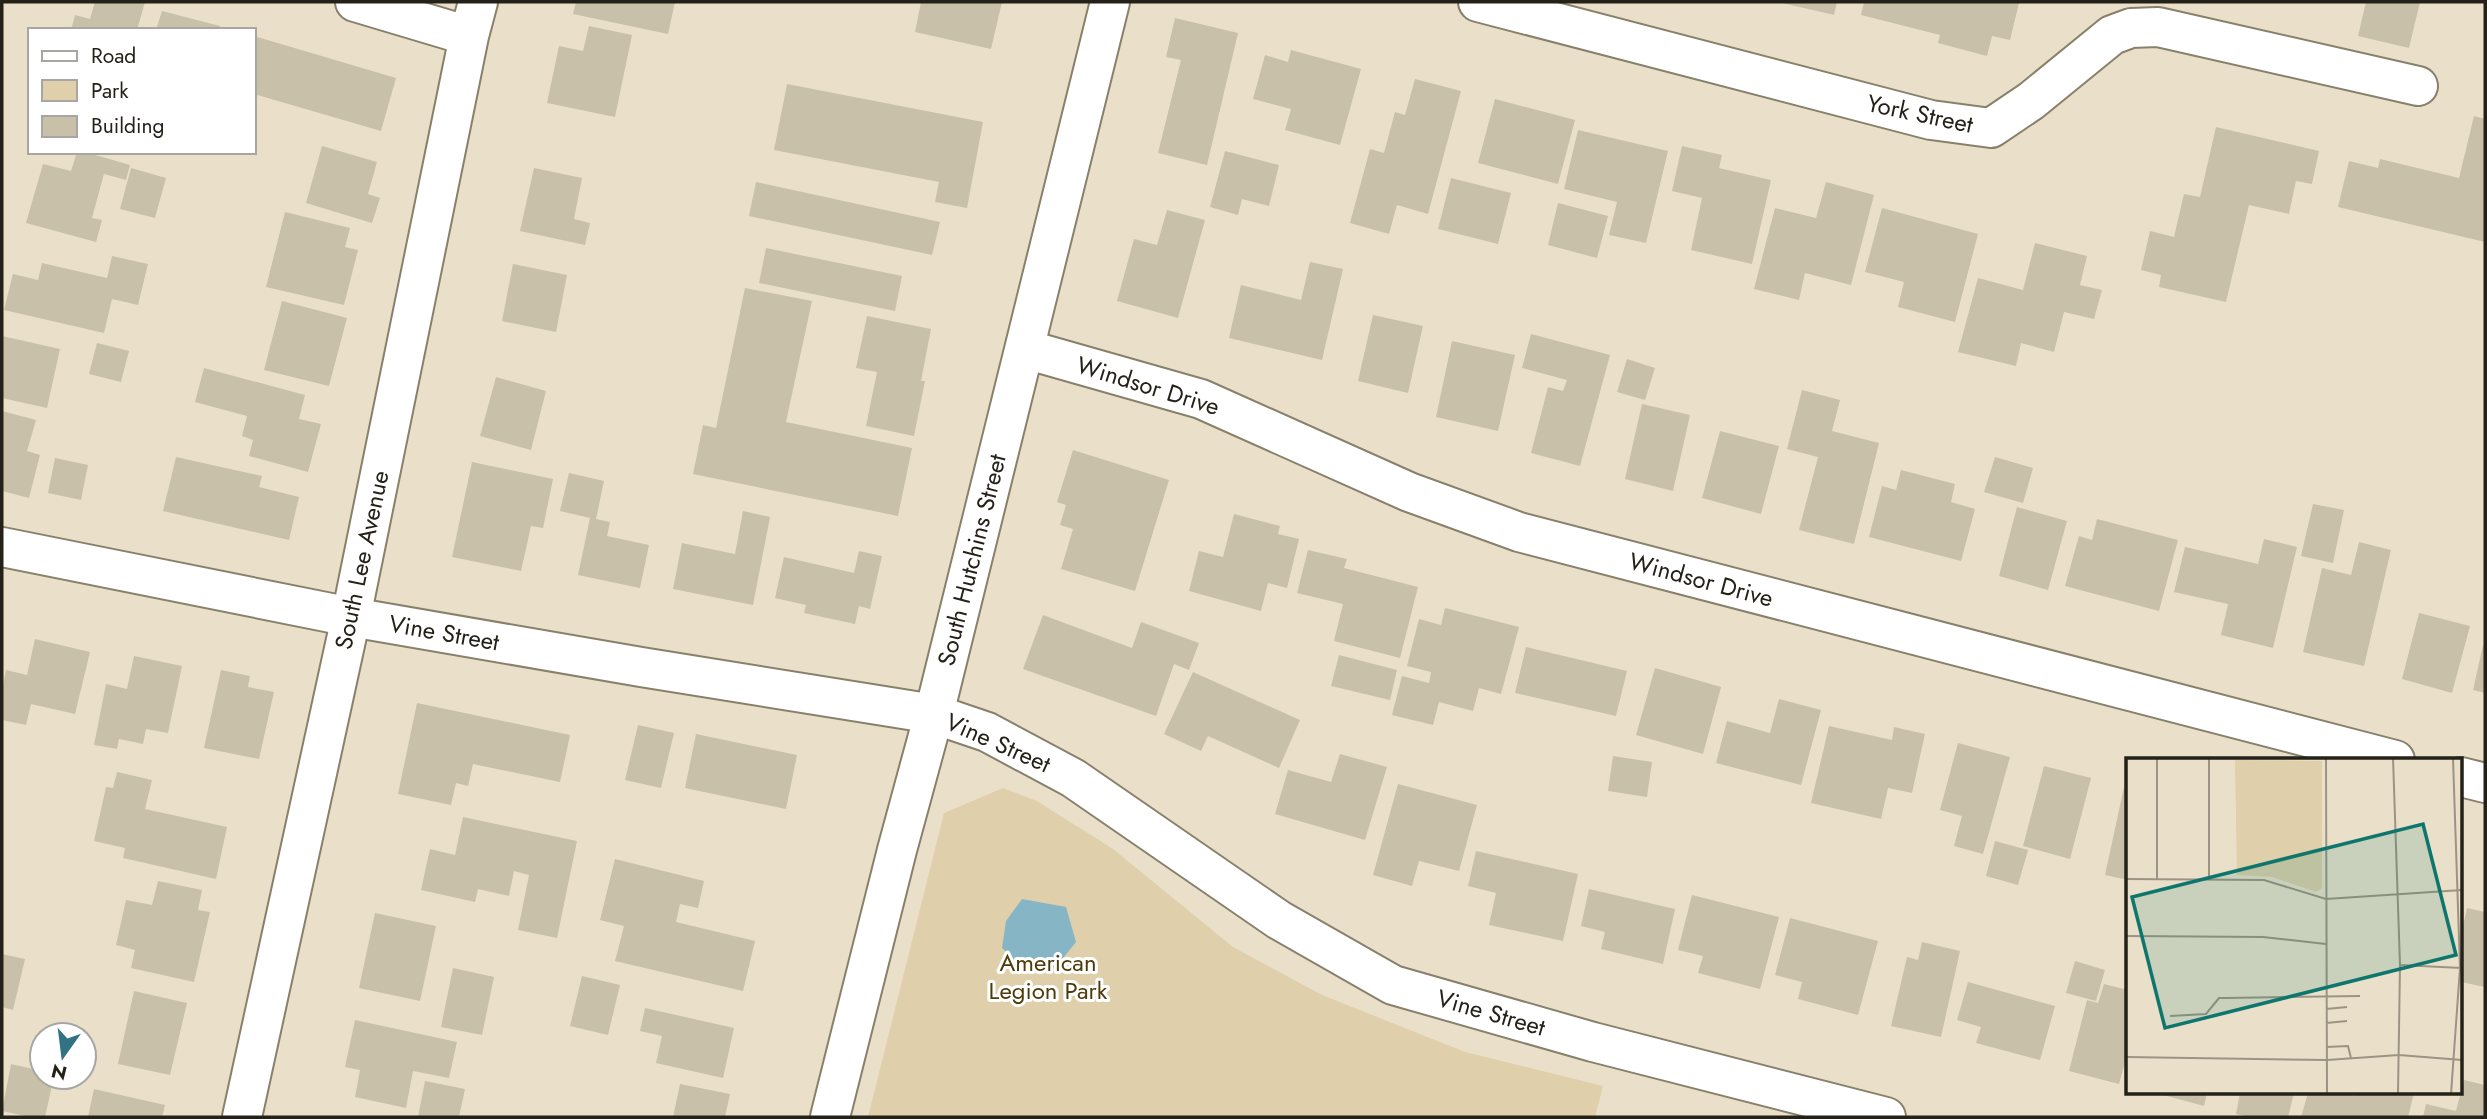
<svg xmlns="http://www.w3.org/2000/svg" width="2487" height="1119" font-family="Jost,sans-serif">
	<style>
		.green { fill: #dfcfaa }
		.water { fill: #86b6c6 }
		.building { fill: #c9c0aa }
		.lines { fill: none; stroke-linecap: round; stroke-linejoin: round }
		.minor-casing { stroke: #89806c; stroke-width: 42 }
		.tertiary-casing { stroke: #89806c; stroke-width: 42 }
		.secondary-casing { stroke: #89806c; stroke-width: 42 }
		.minor { stroke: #fff; stroke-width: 38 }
		.tertiary { stroke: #fff; stroke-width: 38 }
		.secondary { stroke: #fff; stroke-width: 38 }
		.labels { text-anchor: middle; stroke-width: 6; stroke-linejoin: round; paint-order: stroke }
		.street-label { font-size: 24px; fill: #242119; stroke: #fff }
		.park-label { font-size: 24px; fill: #4d3b09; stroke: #fff }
		.inset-road { fill: none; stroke: #9b9483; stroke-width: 2 }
		.view { fill: #0f766e; fill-opacity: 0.15; stroke: #0f766e; stroke-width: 3.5 }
		.inset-edge { fill: none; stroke: #242119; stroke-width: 3.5 }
	</style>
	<rect width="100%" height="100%" fill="#eae0ca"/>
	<!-- green -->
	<path class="green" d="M1003,788L1037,801L1113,849L1233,947L1322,995L1465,1052L1603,1086L1595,1117H868L944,813Z"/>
	<!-- water -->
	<path class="water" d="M1022,899L1066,907L1076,942L1055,968L1021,966L1002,948L1006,921Z"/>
	<!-- building -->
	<path class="building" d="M95,2H145L137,30H71L75,15L90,19Z
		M576,2H675L668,34L573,14Z
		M921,2H1002L991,49L915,32Z
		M1778,2H1837L1834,15Z
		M1864,2H2016L2019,3L2010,40L1992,36L1987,56L1938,43L1940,35L1861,15Z
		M2366,2H2420L2409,48L2358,36Z
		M162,11L220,26L219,30H156Z
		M1175,18L1238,33L1207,165L1158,153L1181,60L1166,57Z
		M589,26L632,35L615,117L547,103L559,46L583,51Z
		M254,36L396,78L381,131L254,94Z
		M1291,50L1361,69L1340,145L1285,130L1291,109L1253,99L1265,55L1288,62Z
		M1415,79L1461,91L1428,214L1397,205L1389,234L1350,223L1370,149L1384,153L1395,112L1405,115Z
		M787,84L983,122L967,208L935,202L939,182L774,150Z
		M1495,99L1575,120L1558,184L1478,163Z
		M2474,116L2485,119V242L2338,207L2349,161L2378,168L2380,159L2459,178Z
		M2216,127L2319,151L2312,184L2296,181L2289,214L2249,205L2226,302L2159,287L2161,275L2141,270L2150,231L2174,237L2184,194L2200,197Z
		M1578,130L1668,151L1646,243L1609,235L1617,202L1564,189Z
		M322,146L377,162L368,194L380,198L372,223L306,203Z
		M1682,146L1722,155L1719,168L1771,180L1752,264L1691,250L1702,198L1672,191Z
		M1225,151L1279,165L1269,206L1242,199L1238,215L1210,207Z
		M77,152H85L130,165L126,180L104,174L92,218L102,220L96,242L26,223L43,164L71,171Z
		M131,168L166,178L155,218L120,209Z
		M534,168L582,178L574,219L590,223L585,245L520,231Z
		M1451,178L1511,193L1498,244L1438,229Z
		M756,182L940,222L932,255L749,216Z
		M1826,182L1874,195L1851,285L1805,273L1799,300L1754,289L1775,208L1816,218Z
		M1558,203L1608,216L1597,258L1548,245Z
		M1882,208L1978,234L1955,322L1898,307L1904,282L1865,272Z
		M1167,210L1205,220L1178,318L1117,301L1134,239L1157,245Z
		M285,212L350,228L345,247L358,250L344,305L266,287Z
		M2035,243L2087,256L2080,285L2102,290L2094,319L2064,312L2054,352L2021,343L2016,366L1958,352L1978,278L2023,290Z
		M766,248L902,276L895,311L759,283Z
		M112,256L148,264L138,305L112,299L104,333L4,310L13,274L38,280L42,263L107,278Z
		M1310,262L1343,269L1322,360L1229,338L1241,285L1301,300Z
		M513,264L567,275L556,332L502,321Z
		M745,288L812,301L786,422L912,448L898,516L693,474L703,425L716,428Z
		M282,301L347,318L329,386L264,370Z
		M1373,315L1423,326L1408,393L1358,381Z
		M867,316L931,329L921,381H925L914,436L866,426L877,372L856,368Z
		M1531,334L1610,355L1580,466L1531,453L1548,387L1563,391L1567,380L1522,368Z
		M2,336L60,349L47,408L2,398Z
		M1452,341L1515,355L1498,431L1436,417Z
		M97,343L129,351L121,382L89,374Z
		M1627,359L1655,368L1645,400L1617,392Z
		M204,368L305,395L299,419L321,424L308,472L249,456L253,440L242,436L247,416L195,402Z
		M496,377L546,391L531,450L480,436Z
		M1802,390L1840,400L1832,431L1879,443L1854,544L1799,530L1818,457L1787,449Z
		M1642,404L1690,415L1673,491L1625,479Z
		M2,411L36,420L27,451L40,455L29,498L2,491Z
		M1720,431L1779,446L1761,514L1702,498Z
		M1073,450L1169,480L1135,591L1061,569L1073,529L1060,525L1066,505L1057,502Z
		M176,457L262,476L259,487L299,497L289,540L163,511Z
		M1995,457L2033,468L2023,503L1984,492Z
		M55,458L88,465L81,500L48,493Z
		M472,462L553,479L543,528L531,526L521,571L452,557Z
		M1901,470L1955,484L1951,502L1975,509L1961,561L1869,537L1882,486L1896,490Z
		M569,473L604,481L596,519L610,522L607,536L649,545L640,588L578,575L590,518L560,511Z
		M2313,504L2344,510L2333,563L2301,556Z
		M2017,507L2067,521L2048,590L1999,576Z
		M743,511L770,517L753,605L673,589L682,543L735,554Z
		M1234,514L1280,526L1278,534L1299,539L1287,588L1268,583L1261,611L1189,591L1199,551L1223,557Z
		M2097,519L2178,540L2159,611L2065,586L2079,536L2092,540Z
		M2264,539L2297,547L2273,648L2221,635L2228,604L2174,592L2185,547L2258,564Z
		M2359,542L2391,550L2364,666L2303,652L2322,568L2351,575Z
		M1308,550L1347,559L1344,568L1418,587L1400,658L1334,641L1343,604L1297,593Z
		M859,551L882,556L870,609L859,606L855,624L804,613L806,605L775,598L784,557L854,573Z
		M1445,608L1519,627L1501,694L1479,688L1473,711L1439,702L1433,725L1392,715L1402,676L1429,683L1431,672L1407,666L1419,619L1441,625Z
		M2419,613L2470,626L2452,693L2402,679Z
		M1043,615L1132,648L1141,622L1199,643L1189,670L1174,664L1156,716L1023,669Z
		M35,639L90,652L75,714L31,704L26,725L2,720V691L6,670L27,675Z
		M2483,645L2485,646V693L2473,690Z
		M1526,647L1627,671L1616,716L1515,693Z
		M1339,655L1397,670L1390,700L1331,686Z
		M134,656L182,666L168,733L146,729L143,744L119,739L117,749L94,745L106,684L127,689Z
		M1655,668L1721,687L1703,754L1636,735Z
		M221,670L250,676L248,687L274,692L259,759L204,748Z
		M1193,672L1300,720L1279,768L1208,736L1201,751L1164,734Z
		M1779,699L1821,710L1801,785L1716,763L1727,721L1770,733Z
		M417,703L570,735L560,782L473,764L468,786L456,783L451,805L398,794Z
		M638,725L674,733L661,788L625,780Z
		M1829,726L1892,740L1894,727L1925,734L1912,793L1888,788L1881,819L1811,803Z
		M696,734L797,755L786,809L685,788Z
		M1958,743L2010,757L1983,854L1954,846L1962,816L1940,810Z
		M1340,754L1387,767L1365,840L1275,814L1288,770L1331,782Z
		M1613,756L1652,762L1647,797L1608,791Z
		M2044,766L2091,778L2070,859L2023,846Z
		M117,772L152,780L145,809L227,827L216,879L123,858L125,848L94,841L106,787L113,788Z
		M1398,784L1477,805L1459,871L1419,861L1412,886L1373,875Z
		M2124,787L2128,788V880L2105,875Z
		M463,817L577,841L557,938L518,930L529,875L514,871L509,896L478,889L475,902L421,890L430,849L455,855Z
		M1995,841L2028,850L2018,885L1986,876Z
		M1476,851L1578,874L1563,941L1489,925L1496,893L1468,886Z
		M615,859L704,881L698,908L680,904L676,922L755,941L743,991L615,961L624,926L600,920Z
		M158,881L202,890L198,910L210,912L194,982L131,968L135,950L116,945L126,900L152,905Z
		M1589,889L1675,909L1663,964L1601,949L1605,932L1581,926Z
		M1692,895L1779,917L1760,989L1698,973L1703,956L1678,950Z
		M2467,908L2485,912V987L2461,982V935Z
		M375,913L436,926L420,1001L359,988Z
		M1790,918L1878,941L1858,1015L1798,999L1802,982L1775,975Z
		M1922,942L1960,951L1941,1037L1891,1026L1907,957L1918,960Z
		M2,954L25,959L13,1010L2,1007Z
		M2075,961L2105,970L2096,1001L2066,993Z
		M453,968L494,977L482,1035L441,1027Z
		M582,976L620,985L608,1035L570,1026Z
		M1968,982L2055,1006L2040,1060L1976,1043L1981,1027L1957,1020Z
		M2104,984L2128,990V1051L2119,1084L2069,1071L2087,1000L2098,1003Z
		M134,991L187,1003L170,1075L118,1064Z
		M645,1008L734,1028L723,1078L656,1063L662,1036L640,1031Z
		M355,1020L457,1042L449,1078L413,1071L406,1108L355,1097L360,1070L345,1067Z
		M11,1064L42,1071V1077H54L45,1117H30L2,1111Z
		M2464,1080L2485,1085V1117H2423L2426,1104L2456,1111Z
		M425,1081L465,1089L459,1117H418Z
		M680,1084L730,1094L725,1117H673Z
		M94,1089L165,1105L162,1117H88Z
		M2156,1093H2207L2204,1106Z
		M2240,1093H2294L2288,1117H2250L2236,1114Z
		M2308,1093H2342L2354,1096L2355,1093H2414L2408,1117H2301Z"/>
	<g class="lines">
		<defs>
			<path id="minor" d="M355,2L469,36
				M1478,2L1931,120L1991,128L2031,101L2112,35L2131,28L2158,27L2418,86
				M1025,349L1201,399L1409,492L1519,532L2395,760
				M2461,777L2485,783
				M242,1117L351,617L469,36L478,2"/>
			<path id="tertiary" d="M2,547L351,617L641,667L934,714L987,732L1073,778L1279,920L1393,985L1593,1042L1886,1117"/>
			<path id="secondary" d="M830,1117L897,850L934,714L1110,2"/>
		</defs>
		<!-- minor casing -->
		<use href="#minor" class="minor-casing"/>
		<!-- tertiary casing -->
		<use href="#tertiary" class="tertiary-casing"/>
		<!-- secondary casing -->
		<use href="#secondary" class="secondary-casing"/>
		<!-- minor -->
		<use href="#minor" class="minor"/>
		<!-- tertiary -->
		<use href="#tertiary" class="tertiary"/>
		<!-- secondary -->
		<use href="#secondary" class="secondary"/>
	</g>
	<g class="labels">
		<!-- street labels -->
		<g class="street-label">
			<text transform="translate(1920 114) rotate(12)" y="8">York Street</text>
			<text transform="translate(1148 386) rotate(17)" y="8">Windsor Drive</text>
			<text transform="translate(362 560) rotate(-78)" y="8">South Lee Avenue</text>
			<text transform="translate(972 560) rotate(-76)" y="8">South Hutchins Street</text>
			<text transform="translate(1701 580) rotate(15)" y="8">Windsor Drive</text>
			<text transform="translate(444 633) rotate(10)" y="8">Vine Street</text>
			<text transform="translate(998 743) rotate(24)" y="8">Vine Street</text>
			<text transform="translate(1491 1013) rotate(16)" y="8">Vine Street</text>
		</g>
		<!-- park labels -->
		<g class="park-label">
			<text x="1048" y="971">American<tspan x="1048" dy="28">Legion Park</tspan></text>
		</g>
	</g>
	<!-- overview -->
	<g transform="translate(2126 758)">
		<rect width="336" height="336" fill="#eae0ca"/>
		<path d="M109,2L196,3V130L190,134L146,119L111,117Z" fill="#dfcfaa"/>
		<path class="inset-road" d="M200,0L201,336M267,0L274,207L272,336M0,121L138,122L200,141L336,132M31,121V0M83,121V0M0,178L137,179L200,186M274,207L336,210M200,251L221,249M44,258L80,256L93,240H100L234,238M200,265L221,263M200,289L222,288L225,300M0,299L201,302L273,297L336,302M325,336L334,210L327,0"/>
		<path class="view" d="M297,66L330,197L39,270L6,139Z"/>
		<rect width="336" height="336" class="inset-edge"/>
	</g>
	<!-- border -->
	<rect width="2487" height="1119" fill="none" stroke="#242119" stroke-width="7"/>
	<!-- legend -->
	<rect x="28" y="28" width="228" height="126" fill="#ffffff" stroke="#a7a6a3" stroke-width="2"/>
	<rect x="42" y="51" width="35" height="10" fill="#ffffff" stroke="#a7a6a3" stroke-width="2"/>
	<text x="91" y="63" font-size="21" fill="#242119">Road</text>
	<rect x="42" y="80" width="35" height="21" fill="#dfcfaa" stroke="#a7a6a3" stroke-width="2"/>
	<text x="91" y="98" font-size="21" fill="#242119">Park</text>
	<rect x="42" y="116" width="35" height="21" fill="#c9c0aa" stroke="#a7a6a3" stroke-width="2"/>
	<text x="91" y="133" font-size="21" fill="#242119">Building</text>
	<!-- north arrow -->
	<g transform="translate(63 1056) rotate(194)"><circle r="33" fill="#ffffff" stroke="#a7a6a3" stroke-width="2"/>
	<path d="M0-5L12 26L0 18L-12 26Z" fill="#317285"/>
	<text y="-10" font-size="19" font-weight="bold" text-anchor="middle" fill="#242119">N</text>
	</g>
</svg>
